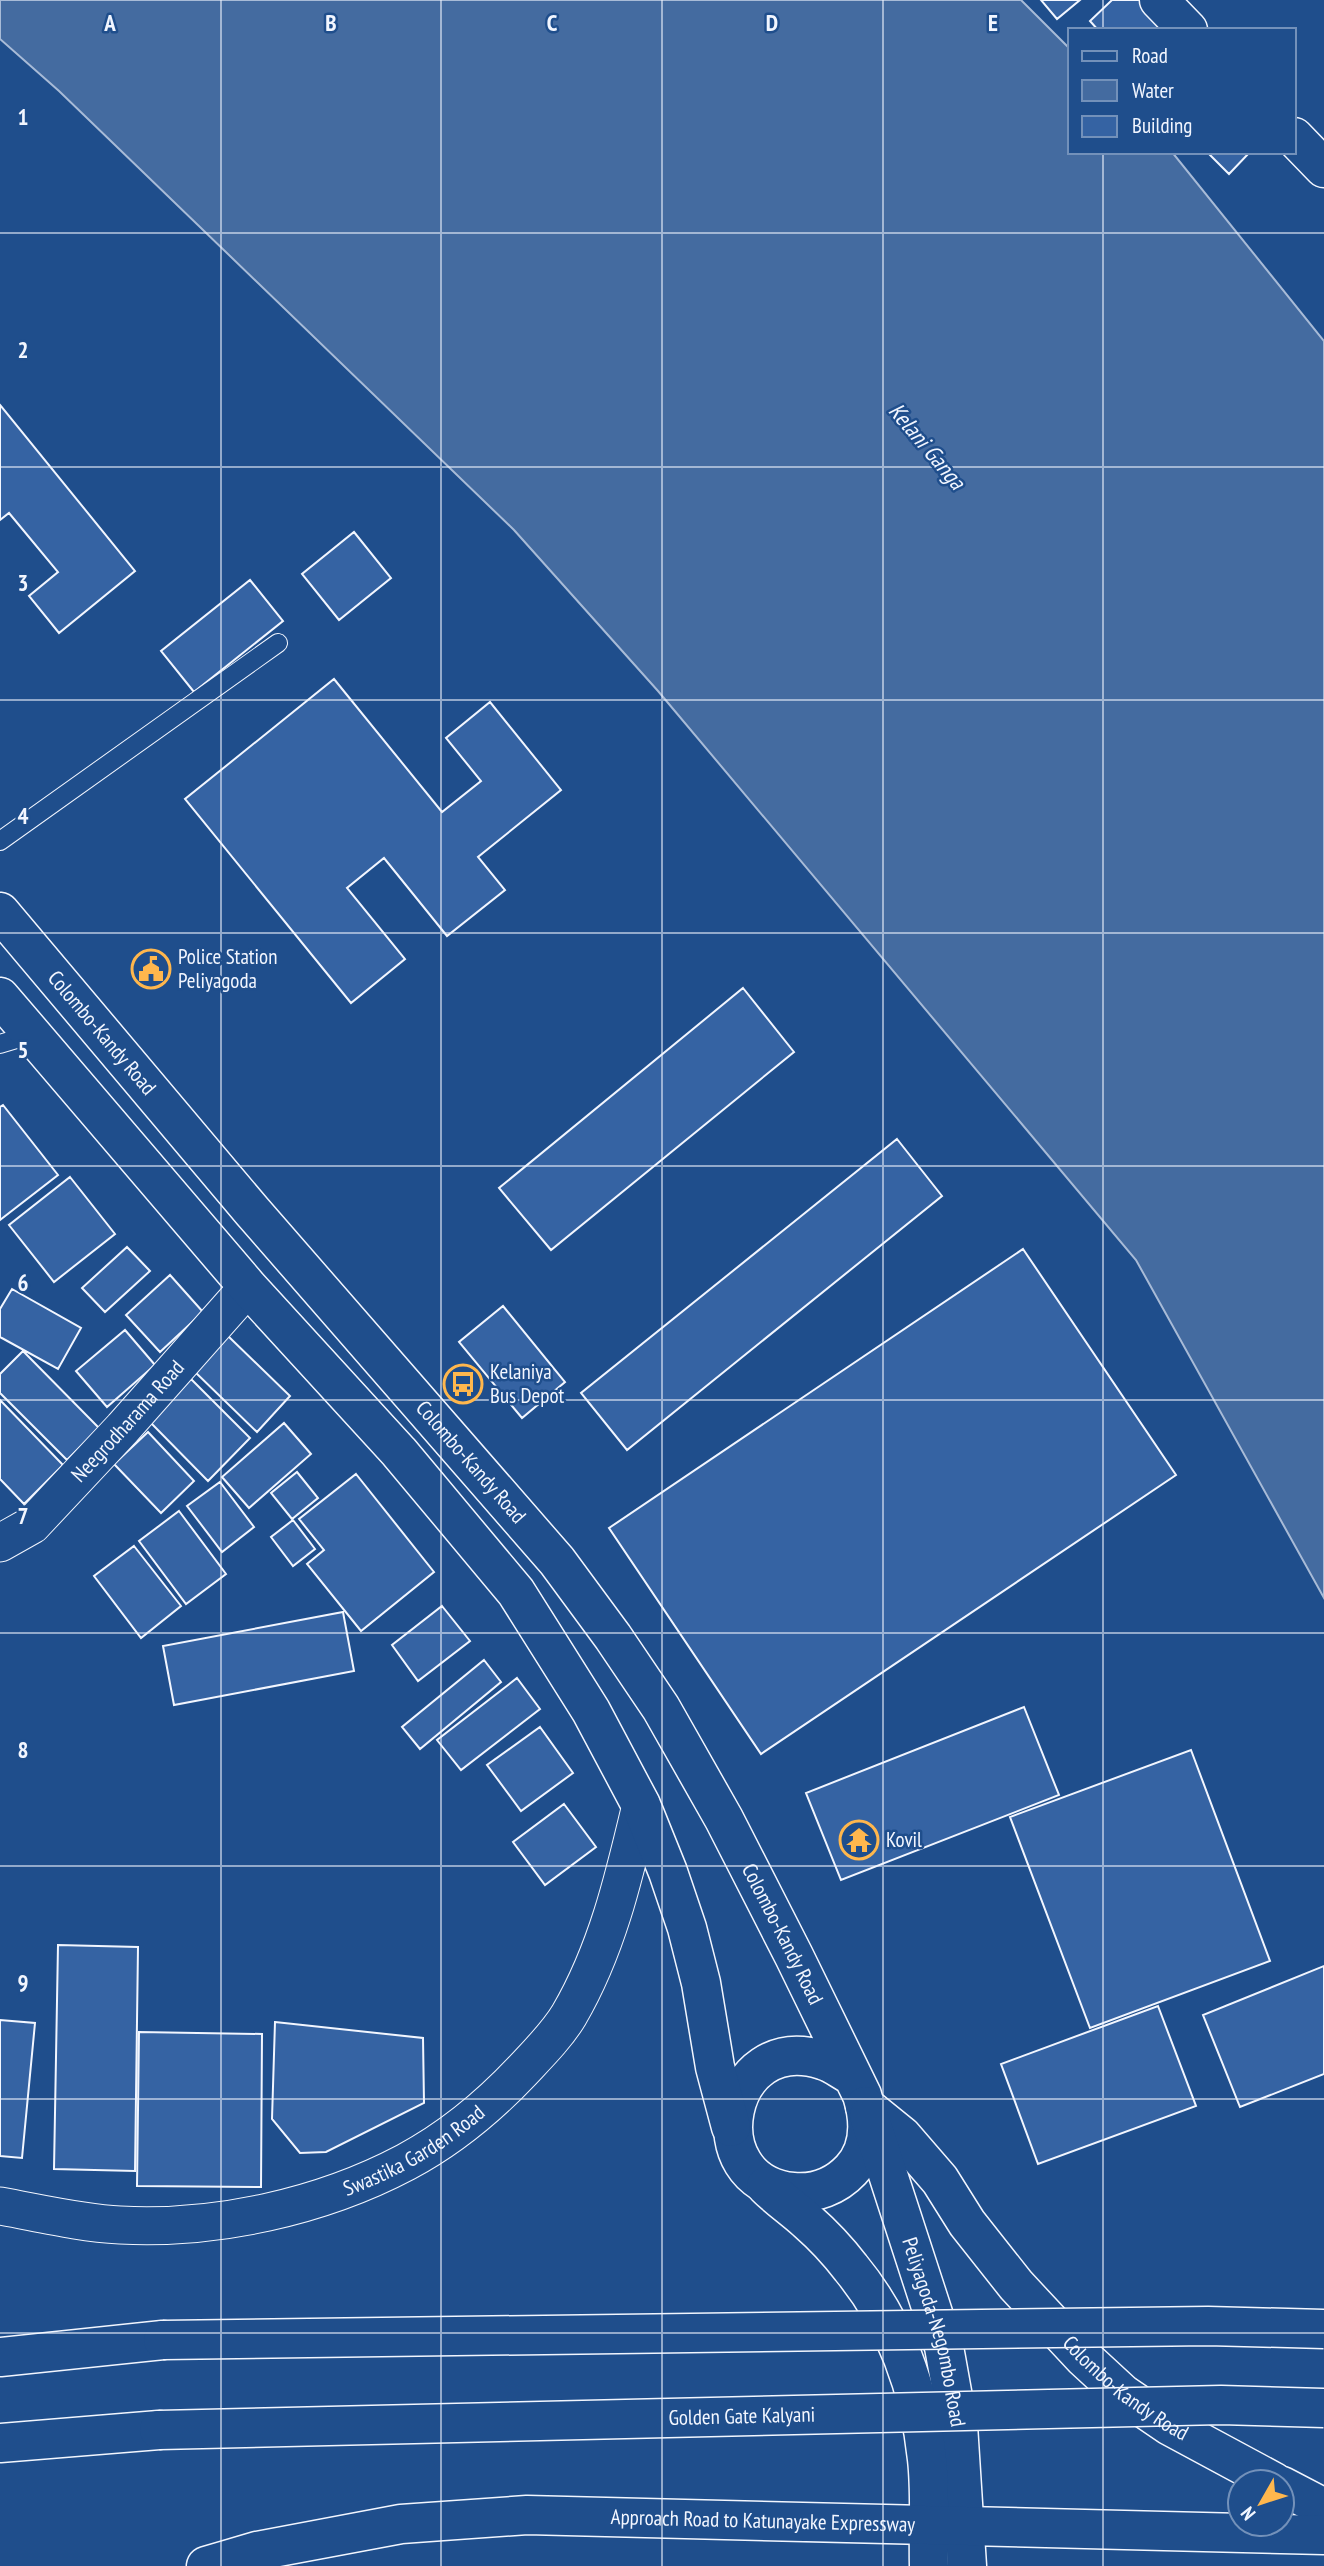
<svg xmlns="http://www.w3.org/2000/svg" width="1324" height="2566" font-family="'PT Sans Narrow',sans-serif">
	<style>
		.water { fill: #446ba0; stroke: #a8bbd7; stroke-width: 2 }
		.building { fill: #3563a3; stroke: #f2f6ff; stroke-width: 2 }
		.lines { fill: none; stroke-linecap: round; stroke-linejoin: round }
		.service-casing { stroke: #f2f6ff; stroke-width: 20 }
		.minor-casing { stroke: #f2f6ff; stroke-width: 39 }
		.primary-casing { stroke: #f2f6ff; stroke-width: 41 }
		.trunk-casing { stroke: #f2f6ff; stroke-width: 41 }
		.motorway-casing { stroke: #f2f6ff; stroke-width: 41 }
		.service { stroke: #1f4e8c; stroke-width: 18 }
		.minor { stroke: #1f4e8c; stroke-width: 37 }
		.primary { stroke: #1f4e8c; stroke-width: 38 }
		.trunk { stroke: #1f4e8c; stroke-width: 38 }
		.motorway { stroke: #1f4e8c; stroke-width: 38 }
		.motorway-bridge-casing { stroke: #f2f6ff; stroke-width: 41; stroke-linecap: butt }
		.motorway-bridge { stroke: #1f4e8c; stroke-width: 38 }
		.grid { fill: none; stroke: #f2f6ff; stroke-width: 2; stroke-opacity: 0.55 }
		.labels { text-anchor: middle; stroke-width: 5; stroke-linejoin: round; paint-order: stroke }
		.poi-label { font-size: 21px; fill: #f2f6ff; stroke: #1f4e8c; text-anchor: start }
		.street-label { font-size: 21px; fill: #f2f6ff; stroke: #1f4e8c }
		.water-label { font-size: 23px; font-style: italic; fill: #f2f6ff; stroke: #1f4e8c }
		.grid-label { font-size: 23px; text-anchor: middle; font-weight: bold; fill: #f2f6ff; stroke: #1f4e8c; stroke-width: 5; stroke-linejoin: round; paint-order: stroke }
	</style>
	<rect width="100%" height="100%" fill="#1f4e8c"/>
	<!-- water -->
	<path class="water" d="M0,0H1021L1070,49V152H1172L1324,341V1598L1136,1260L658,691L514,530L59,91L0,39Z"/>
	<!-- building -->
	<path class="building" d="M1041,0H1080L1057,19Z
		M1112,0H1143L1170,30H1098L1090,21Z
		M1207,152H1250L1229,174Z
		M0,405L135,571L59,633L29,596L58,572L9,513L0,520Z
		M354,532L391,578L339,620L302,574Z
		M250,580L283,621L194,692L161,651Z
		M334,679L442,812L481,781L446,738L490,702L561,790L478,857L505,890L447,936L384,858L347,888L405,959L351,1003L185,799Z
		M743,988L794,1052L551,1250L499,1188Z
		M3,1105L58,1175L0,1220V1107Z
		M897,1139L942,1196L627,1450L581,1393Z
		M70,1177L115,1234L54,1282L9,1225Z
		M127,1247L150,1271L105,1312L82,1288Z
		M1023,1249L1176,1475L761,1754L609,1528Z
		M170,1275L203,1312L160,1352L126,1315Z
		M12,1289L81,1328L58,1369L0,1337V1309Z
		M503,1306L565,1382L522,1418L459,1342Z
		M125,1330L155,1365L107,1407L76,1371Z
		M228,1336L290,1396L257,1432L194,1371Z
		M23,1351L99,1428L67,1460L0,1393V1374Z
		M191,1379L250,1438L208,1481L149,1421Z
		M0,1400L63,1465L24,1504L0,1479Z
		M284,1423L311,1454L249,1508L222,1477Z
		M148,1432L194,1481L161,1513L114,1464Z
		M297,1472L318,1498L292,1519L271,1493Z
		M356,1474L434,1572L361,1631L307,1564L324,1550L299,1519Z
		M220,1482L254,1527L222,1552L187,1506Z
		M179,1511L226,1574L186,1604L139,1541Z
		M293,1520L315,1549L293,1566L271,1537Z
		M134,1546L181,1606L141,1638L94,1576Z
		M442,1606L470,1641L418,1681L392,1645Z
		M343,1612L354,1671L174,1705L163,1646Z
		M484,1660L501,1682L420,1749L402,1727Z
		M517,1678L540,1709L461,1770L437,1740Z
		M1024,1707L1059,1795L841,1880L806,1793Z
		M540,1727L573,1773L521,1811L487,1765Z
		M1191,1750L1270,1961L1090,2028L1010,1817Z
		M564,1804L596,1847L545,1885L513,1842Z
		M58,1945L138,1947L135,2171L54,2169Z
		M1324,1966V2074L1240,2107L1203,2015Z
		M1158,2006L1196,2106L1038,2164L1001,2064Z
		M0,2020L35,2023L22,2158L0,2156Z
		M275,2022L423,2038L424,2103L326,2152L300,2153L272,2119Z
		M139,2032L262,2034L261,2187L137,2186Z"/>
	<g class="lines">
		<defs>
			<path id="service" d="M0,841L278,643
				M0,1044L30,1035"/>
			<g id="minor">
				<path id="s1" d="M0,1543L32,1525L123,1428L248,1287"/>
				<path id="s2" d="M0,2206C39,2213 80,2223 120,2225C216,2230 321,2207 406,2162C449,2139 488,2107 522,2071C538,2054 557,2035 569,2015C607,1950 624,1877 641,1805"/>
			</g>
			<path id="primary" d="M1159,0L1188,30
				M1294,137L1324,168"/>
			<g id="trunk">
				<path id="s3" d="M0,912L252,1211L557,1561L613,1637L661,1708L724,1819L794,1956L862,2095C870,2121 871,2149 851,2170C836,2186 815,2194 793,2192C696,2182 725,2029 822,2060C833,2063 841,2070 851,2075"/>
				<path d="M0,997L248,1287L399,1452L516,1592L591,1711L641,1805L668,1872L687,1928L701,1983L715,2067L731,2127"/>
				<path id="s4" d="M865,2106L902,2136L940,2180L967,2223L1016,2285L1084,2358L1123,2394L1170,2426L1274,2482"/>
				<path id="s5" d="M869,2116L944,2347L958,2425L967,2566"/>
				<path d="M766,2186C779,2199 794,2209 807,2221C823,2235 838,2251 851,2268C895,2321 920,2390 927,2459C931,2494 928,2531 929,2566"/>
				<path d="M1282,2486L1324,2508"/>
				<path id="s6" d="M206,2566L257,2551L401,2524L527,2515L1324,2535"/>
			</g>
			<path id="motorway" d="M0,2357L163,2340
				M0,2443L159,2430"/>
		</defs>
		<!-- service casing -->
		<use href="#service" class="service-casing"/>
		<!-- minor casing -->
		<use href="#minor" class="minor-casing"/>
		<!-- primary casing -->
		<use href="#primary" class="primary-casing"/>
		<!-- trunk casing -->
		<use href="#trunk" class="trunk-casing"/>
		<!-- motorway casing -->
		<use href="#motorway" class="motorway-casing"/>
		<!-- service -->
		<use href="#service" class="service"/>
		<!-- minor -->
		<use href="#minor" class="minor"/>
		<!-- primary -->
		<use href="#primary" class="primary"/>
		<!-- trunk -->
		<use href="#trunk" class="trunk"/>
		<!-- motorway -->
		<use href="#motorway" class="motorway"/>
		<defs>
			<g id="motorway-bridge">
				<path d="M163,2340L1208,2326L1324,2329"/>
				<path id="s7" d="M159,2430L1221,2405L1324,2408"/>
			</g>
		</defs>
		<!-- motorway-bridge casing -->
		<use href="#motorway-bridge" class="motorway-bridge-casing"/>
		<!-- motorway-bridge -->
		<use href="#motorway-bridge" class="motorway-bridge"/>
	</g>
	<!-- grid -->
	<path class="grid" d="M221,0V2566M441,0V2566M662,0V2566M883,0V2566M1103,0V30M1103,152V2566M0,233H1324M0,467H1324M0,700H1324M0,933H1324M0,1166H1324M0,1400H1324M0,1633H1324M0,1866H1324M0,2099H1324M0,2333H1324"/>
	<!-- icons -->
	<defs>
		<symbol id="civic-ring" viewBox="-11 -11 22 22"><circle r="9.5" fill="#1f4e8c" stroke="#ffb74d" stroke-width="1.5"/><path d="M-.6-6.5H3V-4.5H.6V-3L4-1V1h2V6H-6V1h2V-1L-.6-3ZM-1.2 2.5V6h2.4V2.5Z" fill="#ffb74d"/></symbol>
		<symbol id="bus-ring" viewBox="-11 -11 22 22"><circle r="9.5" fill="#1f4e8c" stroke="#ffb74d" stroke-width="1.5"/><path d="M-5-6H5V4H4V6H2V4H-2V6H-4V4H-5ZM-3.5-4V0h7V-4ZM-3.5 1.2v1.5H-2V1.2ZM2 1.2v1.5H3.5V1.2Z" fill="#ffb74d"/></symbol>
		<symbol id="temple-ring" viewBox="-11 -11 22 22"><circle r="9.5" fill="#1f4e8c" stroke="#ffb74d" stroke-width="1.5"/><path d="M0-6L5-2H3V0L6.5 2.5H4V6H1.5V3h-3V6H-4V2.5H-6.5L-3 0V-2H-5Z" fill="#ffb74d"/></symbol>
	</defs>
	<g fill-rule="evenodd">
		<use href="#civic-ring" x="129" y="947" width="44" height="44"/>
		<use href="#bus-ring" x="441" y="1362" width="44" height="44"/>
		<use href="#temple-ring" x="837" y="1818" width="44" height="44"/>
	</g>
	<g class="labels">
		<!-- poi labels -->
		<g class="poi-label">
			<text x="178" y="964">Police Station<tspan x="178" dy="24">Peliyagoda</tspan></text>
			<text x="490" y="1379">Kelaniya<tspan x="490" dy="24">Bus Depot</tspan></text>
			<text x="886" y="1847">Kovil</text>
		</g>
		<!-- street labels -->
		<g class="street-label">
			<text dy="7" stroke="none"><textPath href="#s3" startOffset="158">Colombo-Kandy Road</textPath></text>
			<text dy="7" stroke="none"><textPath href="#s1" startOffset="178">Neegrodharama Road</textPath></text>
			<text dy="7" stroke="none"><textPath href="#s3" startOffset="724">Colombo-Kandy Road</textPath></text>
			<text dy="7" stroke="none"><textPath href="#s3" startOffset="1292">Colombo-Kandy Road</textPath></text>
			<text dy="7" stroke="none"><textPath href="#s2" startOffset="430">Swastika Garden Road</textPath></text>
			<text dy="7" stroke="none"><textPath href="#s5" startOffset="226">Peliyagoda-Negombo Road</textPath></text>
			<text dy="7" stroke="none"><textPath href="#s4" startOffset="387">Colombo-Kandy Road</textPath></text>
			<text dy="7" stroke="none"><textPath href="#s7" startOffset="583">Golden Gate Kalyani</textPath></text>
			<text dy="7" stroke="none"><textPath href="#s6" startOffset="562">Approach Road to Katunayake Expressway</textPath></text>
		</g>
		<!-- water labels -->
		<g class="water-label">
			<text transform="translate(927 446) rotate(50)" y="8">Kelani Ganga</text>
		</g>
	</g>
	<g class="grid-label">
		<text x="110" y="31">A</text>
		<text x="331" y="31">B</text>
		<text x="552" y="31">C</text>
		<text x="772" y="31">D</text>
		<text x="993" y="31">E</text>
		<text x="23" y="125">1</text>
		<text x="23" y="358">2</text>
		<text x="23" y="591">3</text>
		<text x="23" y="824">4</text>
		<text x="23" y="1058">5</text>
		<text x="23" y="1291">6</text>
		<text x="23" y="1524">7</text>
		<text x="23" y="1758">8</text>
		<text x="23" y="1991">9</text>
	</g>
	<!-- legend -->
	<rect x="1068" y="28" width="228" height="126" fill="#1f4e8c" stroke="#7391ba" stroke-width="2"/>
	<rect x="1082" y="51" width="35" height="10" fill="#1f4e8c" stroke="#7391ba" stroke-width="2"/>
	<text x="1132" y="63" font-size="21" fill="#f2f6ff">Road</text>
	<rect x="1082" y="80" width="35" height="21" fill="#446ba0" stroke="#7391ba" stroke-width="2"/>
	<text x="1132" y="98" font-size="21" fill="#f2f6ff">Water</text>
	<rect x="1082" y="116" width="35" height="21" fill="#3563a3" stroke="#7391ba" stroke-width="2"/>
	<text x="1132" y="133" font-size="21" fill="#f2f6ff">Building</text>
	<!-- north arrow -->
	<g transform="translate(1261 2503) rotate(231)"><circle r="33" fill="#1f4e8c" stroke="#7391ba" stroke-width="2"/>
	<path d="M0-5L12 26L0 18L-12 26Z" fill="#ffb74d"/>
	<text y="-10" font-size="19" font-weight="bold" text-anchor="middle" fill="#f2f6ff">N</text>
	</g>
</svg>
